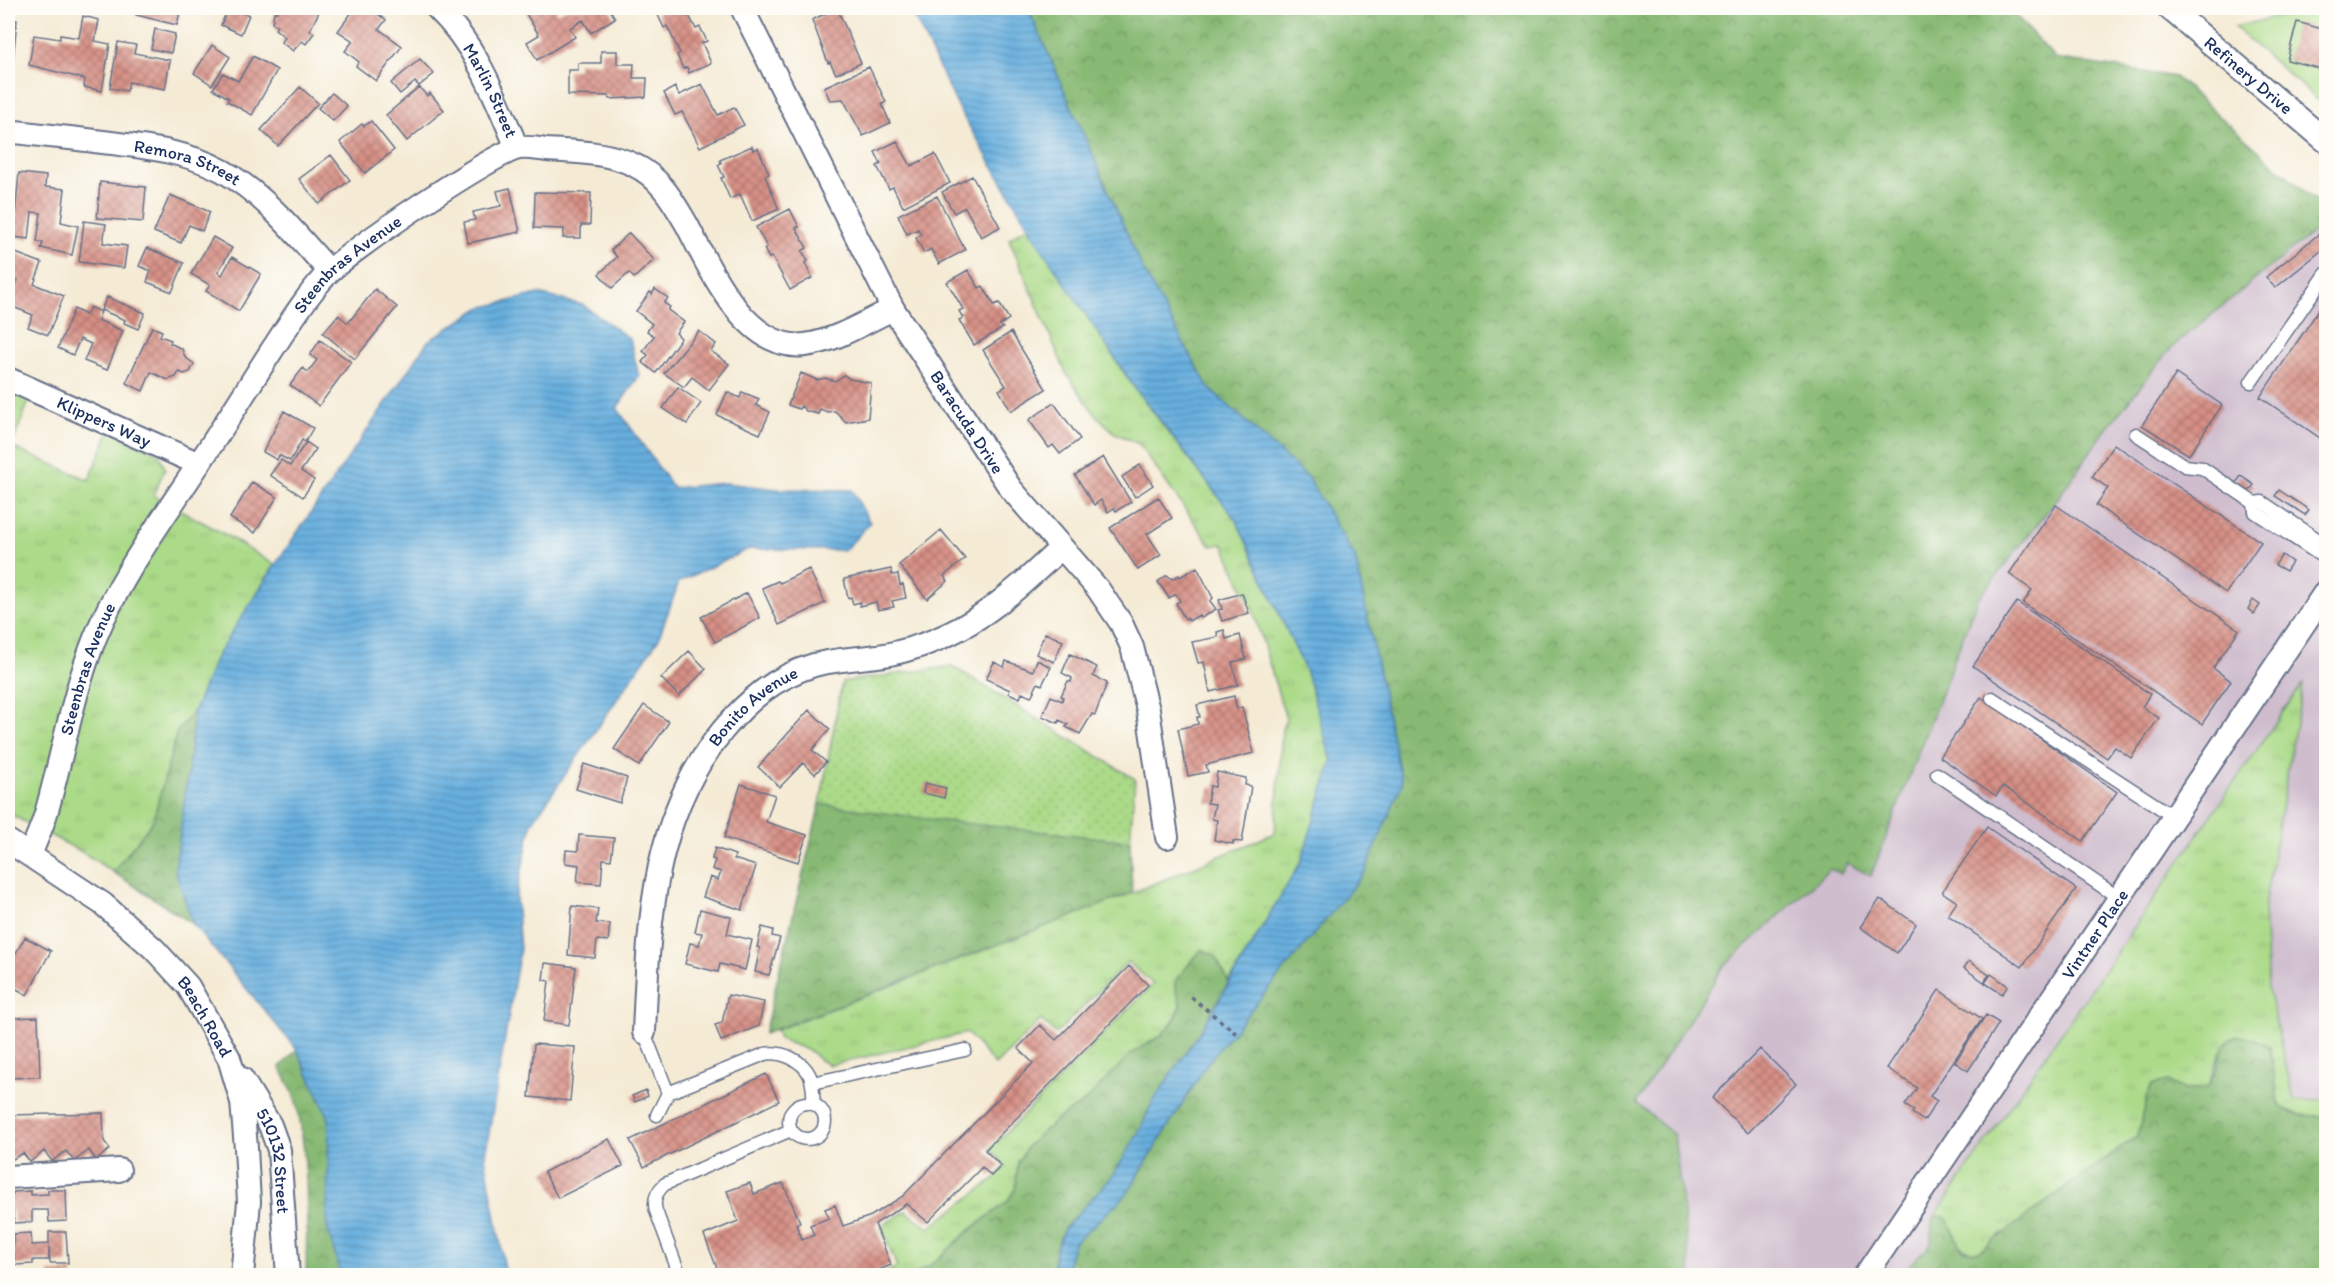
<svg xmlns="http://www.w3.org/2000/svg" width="2334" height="1283" font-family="Itim,sans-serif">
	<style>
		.industrial { fill: #cfbdce }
		.grass { fill: url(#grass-tufts); stroke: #638473; stroke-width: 1.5 }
		.forest { fill: url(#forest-crowns); stroke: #527469; stroke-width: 1.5 }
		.garden { fill: url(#garden-dots); stroke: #638473; stroke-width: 1.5 }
		.pitch { fill: #abda88; stroke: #638473; stroke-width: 1.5 }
		.water { fill: url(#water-rules); stroke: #416f9e; stroke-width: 1.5 }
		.building { fill: url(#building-cross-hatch) }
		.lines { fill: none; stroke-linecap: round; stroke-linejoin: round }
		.lane-casing { stroke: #677188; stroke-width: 15 }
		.street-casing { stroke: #677188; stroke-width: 26 }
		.path { stroke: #677188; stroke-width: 4; stroke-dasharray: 4.5 4.5; stroke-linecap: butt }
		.lane { stroke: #fff; stroke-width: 12 }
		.street { stroke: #fff; stroke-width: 22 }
		.labels { text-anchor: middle; stroke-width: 4.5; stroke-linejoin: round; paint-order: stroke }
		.street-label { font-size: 18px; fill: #1b2f5e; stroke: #fdfcf7 }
	</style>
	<defs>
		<pattern id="grass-tufts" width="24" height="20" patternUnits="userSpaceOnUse" patternTransform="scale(1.5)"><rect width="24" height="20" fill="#abda88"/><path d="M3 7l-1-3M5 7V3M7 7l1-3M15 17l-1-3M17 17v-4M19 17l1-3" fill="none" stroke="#93bb78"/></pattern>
		<pattern id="forest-crowns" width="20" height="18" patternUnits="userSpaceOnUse" patternTransform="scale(1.5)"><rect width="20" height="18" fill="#88ba74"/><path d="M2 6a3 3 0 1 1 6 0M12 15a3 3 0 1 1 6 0" fill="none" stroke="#6e9862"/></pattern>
		<pattern id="garden-dots" width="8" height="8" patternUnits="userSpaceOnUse" patternTransform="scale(1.5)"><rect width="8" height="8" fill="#abda88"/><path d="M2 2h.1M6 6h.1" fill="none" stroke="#93bb78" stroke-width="1.8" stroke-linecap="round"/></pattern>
		<pattern id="water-rules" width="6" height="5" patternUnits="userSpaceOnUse" patternTransform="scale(1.5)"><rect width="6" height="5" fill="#67afde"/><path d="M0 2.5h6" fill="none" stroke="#548fb7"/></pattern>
		<pattern id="building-cross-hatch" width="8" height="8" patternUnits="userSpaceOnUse" patternTransform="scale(1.5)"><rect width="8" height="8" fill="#d79085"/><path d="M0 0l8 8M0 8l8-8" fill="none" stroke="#ae7670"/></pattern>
	</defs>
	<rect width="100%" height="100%" fill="#fdfcf7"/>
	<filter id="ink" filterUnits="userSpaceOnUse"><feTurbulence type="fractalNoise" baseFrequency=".0167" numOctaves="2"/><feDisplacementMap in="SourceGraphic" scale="12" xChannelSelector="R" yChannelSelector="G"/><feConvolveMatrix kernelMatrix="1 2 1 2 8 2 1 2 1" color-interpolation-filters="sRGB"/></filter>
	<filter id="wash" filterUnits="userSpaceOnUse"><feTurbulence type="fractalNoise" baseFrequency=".008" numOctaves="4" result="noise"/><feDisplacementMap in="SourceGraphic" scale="24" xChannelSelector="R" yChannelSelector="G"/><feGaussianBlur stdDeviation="1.35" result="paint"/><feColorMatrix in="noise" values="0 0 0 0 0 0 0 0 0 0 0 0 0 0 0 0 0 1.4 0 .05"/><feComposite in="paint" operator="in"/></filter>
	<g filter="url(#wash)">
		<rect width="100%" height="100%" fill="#f5ebd5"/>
		<!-- industrial -->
		<path class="industrial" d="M2326,222V1100H2294L2268,989L2264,907L2302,684L1932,1220L1931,1242L1924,1253L1910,1262L1897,1275H1691L1674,1135L1636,1103L1723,966L1830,868L1847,863L1871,875L1977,600L2058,498L2104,432L2171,348Z"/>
		<!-- grass -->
		<path class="grass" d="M1028,226L1132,385L1236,520L1306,672L1332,762L1301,862L1229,982L1215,956L1175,986L1181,1006L1175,1019L1162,1035L1132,1053L1083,1103L1056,1120L1018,1161L1015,1190L1007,1202L970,1230L931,1265L913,1275H886L885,1273L897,1267L881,1226L906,1211L929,1228L994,1179L1006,1166L990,1149L1153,984L1128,962L1056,1034L1041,1020L995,1065L967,1033L830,1065L820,1060L810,1051L779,1039L776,1030L1132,893L1275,833L1282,730L1286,719L1254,613L1223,544L1211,546L1139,444L1115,433L1094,413L1066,373L1009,239Z
			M8,388L31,396L11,447L89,480L110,430L159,454L165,469L153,495L224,534L275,565L216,657L194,711L177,732L153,821L113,872L82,852L8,813Z
			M2303,683L2264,907L2268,989L2294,1100H2326V1116C2308,1116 2290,1118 2278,1101L2270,1047L2232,1038C2220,1046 2213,1074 2207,1088L2184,1090L2167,1081L2146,1097V1104L2137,1136L1979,1251C1961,1256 1947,1230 1935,1217L1932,1220Z"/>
		<!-- forest -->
		<path class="forest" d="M1028,8H2009L2055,58L2175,77L2326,210V222L2171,348L2104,432L2058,498L1977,600L1871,876L1847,863L1841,874L1830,869L1724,966L1636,1103L1674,1135L1691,1275H1068L1069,1259L1074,1243L1126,1195L1208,1062L1402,784L1355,557L1308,478L1208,387L1143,270Z
			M194,711L188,774L175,870L193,924L113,872L153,821L177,732Z
			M820,804L936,820L1130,841L1132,893L764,1034Z
			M1202,949L1215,956L1229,982L1200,1032L1153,1101L1138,1134L1114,1174L1064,1229L1057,1246L1052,1275L913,1276L931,1265L970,1230L1007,1202L1015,1190L1018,1161L1029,1144L1056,1120L1083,1103L1132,1053L1162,1035L1175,1019L1181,1006L1175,986L1176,979Z
			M2238,1036L2253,1038L2270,1047L2278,1101C2290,1118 2308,1116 2326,1116V1275H1897L1928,1248L1931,1242L1932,1220C1951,1204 1953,1241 1963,1250L1974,1252L1979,1251L2137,1136L2146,1104V1097L2152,1085L2167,1081L2184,1090L2207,1088C2211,1080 2217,1070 2219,1061C2222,1048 2224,1040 2238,1036Z
			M297,1050L329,1118L327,1227L341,1275H306C307,1220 309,1160 297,1105C294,1092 286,1079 280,1067Z"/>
		<!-- garden -->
		<path class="garden" d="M952,666L1135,779L1130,841L936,820L820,804L842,682Z"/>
		<!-- pitch -->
		<path class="pitch" d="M2316,8H2326V107L2234,27Z"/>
		<!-- water -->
		<path class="water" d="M910,8H1028L1143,270L1208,387L1308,478L1355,557L1402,784L1365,872L1208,1062L1126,1195L1074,1243L1069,1259L1068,1275H1052L1057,1246L1064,1229L1114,1174L1138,1134L1153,1101L1200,1032L1301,862L1332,761L1306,672L1236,520L1133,385L1042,249L960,111Z
			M538,294L583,305L630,339L639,376L617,408L673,488L724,483L778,489L852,490L870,523L845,550L749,549L679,582L658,640L532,823L516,896L520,949L485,1157L506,1275H341L327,1227L329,1118L297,1050L193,924L175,870L188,774L194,711L216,657L275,565L428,341L480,308Z"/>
		<g id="blocks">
			<!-- building -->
			<path class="building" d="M138,8H181L177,25L136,15Z
				M228,8L249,15L241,34L221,25Z
				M278,8H321L310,30L314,33L306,44L302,41L293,51L281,42L285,37L275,29L277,26L272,23L274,12H277Z
				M355,8H369L386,20L379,29L402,46L376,81L356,66L359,62L345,51L353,41L338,31Z
				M537,8H554L557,13L567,8H609L615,18L591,33L583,20L570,28L575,37L537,60L527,42L539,35L526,14Z
				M658,8H685L696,29L700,27L707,41L702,43L711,63L689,73L687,67L683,69L677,55L680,53L667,26L664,28L657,13L660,11Z
				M837,8L861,63L836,74L830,62L828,63L812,20Z
				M83,16L99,20L95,41L110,44L102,91L84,87L85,79L29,65L34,35L60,39V35L79,38Z
				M8,20H17L12,71L8,70Z
				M2297,22L2326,30V70L2287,60Z
				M155,29L175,34L171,53L151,49Z
				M118,42L136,45L134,53L170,60L165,89L129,82L127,91L110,88Z
				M212,45L230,57L212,85L194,73Z
				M601,51H617V64H634L633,78H647L646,97L609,99V96L568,95V70H578V63H601Z
				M253,56L277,70L252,115L227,101L229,98L213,89L223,73L238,81Z
				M420,59L434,74L419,86L415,82L400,94L391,83Z
				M869,67L886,102L882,104L890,123L863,136L843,99L830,100L824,87Z
				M702,84L718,115L734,107L744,125L700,147L682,112L675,115L664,93L675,87L679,95Z
				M300,87L318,103L278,146L261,130Z
				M419,87L427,96L430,93L444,110L407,141L386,115Z
				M332,93L347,106L333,121L318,108Z
				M371,121L394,150L365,173L340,142L362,124L364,126Z
				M897,141L911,166L935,154L950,183L903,207L893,187L889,189L877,166L881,164L875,152Z
				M752,146L753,150L758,148L769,174L765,176L779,209L752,221L740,194L730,199L721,178L724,177L718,165L721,163L720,160Z
				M331,155L350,180L319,204L299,179Z
				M19,173L46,176L45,187L65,189L61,222L78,226L72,255L41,248L43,243L37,242L41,213L32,212L29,239L13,237Z
				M972,176L1000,227L981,237L965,207L954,213L942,192Z
				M100,182L146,187L143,222L97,218Z
				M510,188L520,232L468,243L464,222L475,220L473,212L501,206L497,191Z
				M535,192L591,193L590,225H581V238H563L564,229L534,228Z
				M170,195L210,212L202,231L189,225L181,243L154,232Z
				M937,196L965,250L939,264L931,249L924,253L916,238L921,235L918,229L907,234L898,215Z
				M790,209L799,227L796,228L807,248L802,251L808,261L805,263L812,278L790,290L772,257L769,258L764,249L767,247L756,227Z
				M84,221L106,224L103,243L127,246L124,268L79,262Z
				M2326,228V247L2275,288L2266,277Z
				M629,233L654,260L634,278L629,273L612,288L599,274L617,257L611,250Z
				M213,237L232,248L218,272L222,275L232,257L261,274L239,311L206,291L210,285L191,274Z
				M147,248L184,263L172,292L147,282L151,271L139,266Z
				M8,250L42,263L34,284L64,296L48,335L28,327L33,315L8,305L18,280L13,278L8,293Z
				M968,270L979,288L983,286L994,305L999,303L1009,319L1000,325L1003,328L974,345L959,320L963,318L959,311L963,309L947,282Z
				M375,289L397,307L355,359L323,333L338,315L348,323Z
				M655,289L668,298L664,303L670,307L668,310L684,322L676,333L681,338L656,373L642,362L648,355L643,351L654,336L647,331L652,324L636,311L650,292L652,294Z
				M107,297L145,313L138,329L124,323L125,320L101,310Z
				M2326,299V442L2260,397Z
				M90,307L101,312L98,320L123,331L107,370L84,361L91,344L80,339L73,355L58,348L74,309L86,315Z
				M152,327L162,331L160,336L171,340L170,343L182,349L185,357L194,364L190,372L184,374L179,372L176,377L168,380L151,372L143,391L126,383Z
				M699,331L716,344L711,351L729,364L709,390L692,377L684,387L664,373Z
				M1011,332L1046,389L1011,411L999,390L1006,386L983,350Z
				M320,340L351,362L319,406L290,385L303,368L308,372L317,360L310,355Z
				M801,373L817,380L825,378L835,381L844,375L850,379L871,383L868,418L846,422L835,411L827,412L820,409L818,414L806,411L801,406L799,409L788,405Z
				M2176,374L2222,405L2189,455L2142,425Z
				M678,387L701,403L687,424L663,408Z
				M727,392L740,398L742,392L759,399L756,405L770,412L760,434L717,415Z
				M1054,403L1080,439L1060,454L1053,445L1049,448L1029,420Z
				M284,411L313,428L305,442L302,440L290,461L279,455L277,460L263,452Z
				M306,442L316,449L301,471L314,480L303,497L270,475L281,460L290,466Z
				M2114,444L2261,542L2226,593L2096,505L2108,488L2092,477Z
				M1103,457L1131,502L1116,511L1114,508L1108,512L1101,500L1094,505L1075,475Z
				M1140,465L1153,485L1135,497L1122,477Z
				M2241,476L2254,485L2249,491L2236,483Z
				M252,482L277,497L255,533L230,518Z
				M2279,490L2309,510L2305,515L2275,496Z
				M1158,497L1172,518L1147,534L1161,555L1138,570L1110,528Z
				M2056,505L2239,630L2213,668L2231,681L2202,724L2023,603L2032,590L2009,574Z
				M941,530L965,559L944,576L948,581L927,599L899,565Z
				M2282,555L2292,562L2286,571L2275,565Z
				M1197,567L1213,598L1210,601L1216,609L1201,618L1199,615L1189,621L1187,618L1185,619L1176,603L1180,601L1176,594L1169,598L1158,582L1167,575L1172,579L1179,575L1180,577Z
				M809,569L825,603L779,625L762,588L778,581L780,583Z
				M891,569L892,575L898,574L900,585L903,584L906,598L892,601L894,607L878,610L876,602L860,606V602L853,604L851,597L848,598L844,579Z
				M747,593L760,618L715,642L701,617Z
				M1242,593L1249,613L1222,621L1218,610L1222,609L1219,600Z
				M2253,600L2260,605L2254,614L2248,609Z
				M2017,602L2150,694L2142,707L2159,718L2131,758L2115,747L2107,758L1973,666Z
				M1224,630L1226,639L1240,635L1246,659L1232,662L1238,685L1210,692L1204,662L1198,663L1192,642L1218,637L1217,632Z
				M1045,633L1063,641L1054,662L1036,654Z
				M689,651L706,669L679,696L661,678Z
				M1070,654L1097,667L1093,676L1107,683L1095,715L1092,714L1080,734L1066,727L1068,724L1059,720L1058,723L1042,716L1051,696L1062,701L1063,697L1061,696L1068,681L1071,682L1072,678L1062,673Z
				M1037,660L1051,667L1042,685L1038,683L1031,697L1022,693L1020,698L1009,693L1010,690L986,679L994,662L1004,667L1006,661L1033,671Z
				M1234,696L1237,709L1242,707L1254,753L1206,765L1208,772L1188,776L1178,729L1198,724L1197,717H1200L1197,705Z
				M1981,697L2117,792L2083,841L2003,786L1996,796L1940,757Z
				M644,705L669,722L639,766L614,749Z
				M809,710L830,729L812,750L826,762L815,774L803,763L780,787L758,767Z
				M584,764L627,778L620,803L576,789Z
				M1217,772L1246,778L1245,785L1251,786L1242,842L1233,841V844L1214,840L1217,820L1212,819L1215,804L1207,803L1210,786L1215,787Z
				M925,783L946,788L944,798L923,793Z
				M741,784L775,795L766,822L807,835L798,862L724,838Z
				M1987,827L2076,889L2022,967L1948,915L1957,902L1942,892Z
				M579,835L614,838L611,860L603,859L601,884L577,882L579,865L565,863L566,850L578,851Z
				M715,848L735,855L734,859L756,866L742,910L703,897L710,877L718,880L721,872L712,869L715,860L712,859Z
				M1880,899L1916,924L1897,953L1860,927Z
				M572,906L598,909L596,923L610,924L608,941L597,940L595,958L568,955Z
				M700,909L731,917L727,934L752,940L745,970L720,964L718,972L685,964L690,943L699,945L702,933L695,932Z
				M762,927L773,930L772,936L780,938L769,975L755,972L760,948L757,947Z
				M25,937L51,951L27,995L8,984V949L16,953Z
				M1969,961L1989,975L1984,982L1964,968Z
				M545,963L576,967L569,1025L544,1021L549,981L543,980Z
				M1129,966L1148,985L985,1150L1001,1166L991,1176L982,1167L928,1222L906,1204L875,1224L891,1265L865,1276H720L704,1235L738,1221L727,1191L750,1183L754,1194L783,1183L800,1222L796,1224L802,1240L814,1235L810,1225L829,1218L825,1209L835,1205L843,1226L871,1216L903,1196L1033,1063L1018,1048L1040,1025L1056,1040Z
				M1991,974L2008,986L2002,994L1985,983Z
				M1939,990L1982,1019L1930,1096L1937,1101L1924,1121L1912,1113L1914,1111L1905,1105L1917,1088L1887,1068Z
				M728,995L764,1002L759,1026L721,1041L715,1025L722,1023Z
				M1986,1015L1999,1023L1968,1071L1955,1062Z
				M38,1017L40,1077L8,1078V1018Z
				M534,1044L575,1047L570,1101L529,1097Z
				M1760,1049L1796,1084L1748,1133L1712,1098Z
				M766,1074L779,1101L644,1167L630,1140Z
				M646,1090L648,1096L635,1102L632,1096Z
				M103,1113L104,1141L110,1149L96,1160L89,1150L74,1161L66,1151L52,1161L44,1151L30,1162L23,1153L8,1162V1115Z
				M609,1139L623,1166L558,1198L544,1172Z
				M48,1190H66L67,1221L49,1222L48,1210H32V1222L14,1223L13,1211H8V1195H13V1192L31,1191V1195L48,1194Z
				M49,1232H66L68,1263H50L49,1247V1260H33V1264L15,1265L14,1252V1261H8V1245H14L13,1234L31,1233L32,1245L49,1244Z
				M49,1272H72V1276H49Z"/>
		</g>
	</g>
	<g filter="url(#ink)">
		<use href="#blocks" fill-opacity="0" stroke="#677188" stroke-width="1.5"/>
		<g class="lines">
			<defs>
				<path id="lane" d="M2251,382L2326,274
					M2136,434L2185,466L2202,468L2254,503L2255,512L2326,559
					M2254,503L2262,502L2326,545
					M1992,698L2174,817
					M1937,774L2119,898
					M644,1032L668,1093L765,1054C781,1051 803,1060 810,1076C813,1084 813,1095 814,1104
					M812,1083L965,1050
					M789 1121a18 18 0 1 1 36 0a18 18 0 1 1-36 0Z
					M657,1115L668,1093
					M680,1276L656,1211C653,1200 656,1192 665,1184L791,1130"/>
				<g id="street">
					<path id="s1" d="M437,8C476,45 496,98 517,148"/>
					<path id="s2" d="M742,8L893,309L1011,489L1098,589L1121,623L1132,647L1148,710L1167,837"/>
					<path id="s3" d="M2169,8L2326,141"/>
					<path id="s4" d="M8,131C39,135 71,138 103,142C143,147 187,151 223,171C265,195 297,235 329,271"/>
					<path id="s5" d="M8,379L199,464"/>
					<path id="s6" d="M8,841L103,904L154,949L188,986L229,1058L242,1102L246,1148L249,1202L242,1276"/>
					<path id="s7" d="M30,855C36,840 43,825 47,810C63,753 73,693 95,638C120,576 163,519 200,462C224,426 247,389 270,353C288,326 304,299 326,275C344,254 496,151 519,148C528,147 538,149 547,150C576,152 607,152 634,165C660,177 673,201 687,225C709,267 746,352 805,345C836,341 865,322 893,309"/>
					<path id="s8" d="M644,1032C649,924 651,818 723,730C748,700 775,677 814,665C838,658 865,659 890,654C966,638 1007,598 1061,548"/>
					<path id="s9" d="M242,1079L270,1125L279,1150L288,1276"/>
					<path d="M8,1177L119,1170"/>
					<path id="s10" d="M1865,1276L2326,591"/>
				</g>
			</defs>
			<!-- lane casing -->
			<use href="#lane" class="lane-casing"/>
			<!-- street casing -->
			<use href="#street" class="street-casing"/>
			<!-- path -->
			<path class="path" d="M1191,997L1238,1035"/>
			<!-- lane -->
			<use href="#lane" class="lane"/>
			<!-- street -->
			<use href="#street" class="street"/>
		</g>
	</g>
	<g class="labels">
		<!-- street labels -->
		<g class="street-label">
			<text dy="6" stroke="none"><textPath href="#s3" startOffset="104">Refinery Drive</textPath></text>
			<text dy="6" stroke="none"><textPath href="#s1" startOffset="99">Marlin Street</textPath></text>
			<text dy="6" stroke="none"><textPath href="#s4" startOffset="183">Remora Street</textPath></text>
			<text dy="6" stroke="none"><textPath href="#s7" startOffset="681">Steenbras Avenue</textPath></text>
			<text dy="6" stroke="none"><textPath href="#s5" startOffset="105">Klippers Way</textPath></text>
			<text dy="6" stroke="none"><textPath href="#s2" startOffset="472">Baracuda Drive</textPath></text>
			<text dy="6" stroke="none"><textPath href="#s7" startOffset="195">Steenbras Avenue</textPath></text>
			<text dy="6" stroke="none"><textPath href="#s8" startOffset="357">Bonito Avenue</textPath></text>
			<text dy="6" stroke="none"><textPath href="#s10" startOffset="412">Vintner Place</textPath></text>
			<text dy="6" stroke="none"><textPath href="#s6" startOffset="267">Beach Road</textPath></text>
			<text dy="6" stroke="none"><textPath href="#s9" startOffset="90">510132 Street</textPath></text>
		</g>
	</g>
	<!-- margin -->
	<rect width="2334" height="1283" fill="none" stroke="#fdfcf7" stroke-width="30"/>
</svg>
